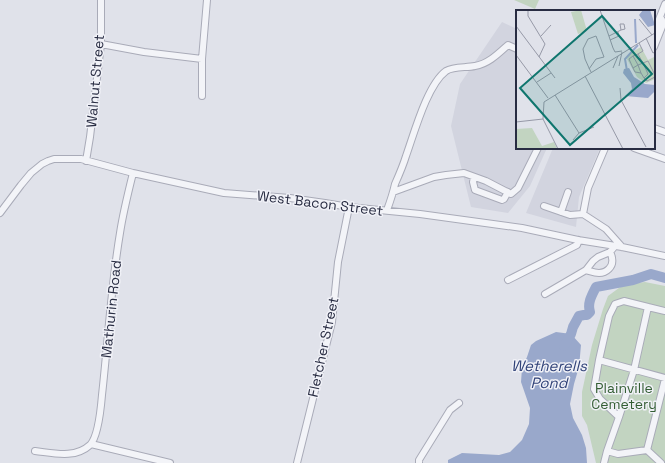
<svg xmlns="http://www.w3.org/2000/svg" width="665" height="463" font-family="'Space Grotesk',sans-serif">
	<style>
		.built { fill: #d2d4df }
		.green { fill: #c2d4c1 }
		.water { fill: #99a8cb }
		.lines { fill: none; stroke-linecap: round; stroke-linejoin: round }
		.river { stroke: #99a8cb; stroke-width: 10 }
		.minor-casing { stroke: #a9abb8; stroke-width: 8 }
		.minor { stroke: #f3f4f8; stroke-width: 6 }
		.labels { text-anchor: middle; stroke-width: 3; stroke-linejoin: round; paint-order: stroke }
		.street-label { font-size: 14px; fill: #282c42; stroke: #f0f1f7 }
		.park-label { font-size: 14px; fill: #345e34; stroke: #f0f1f7 }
		.water-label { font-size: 15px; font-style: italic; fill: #304278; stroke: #f0f1f7 }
		.inset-river { fill: none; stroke: #99a8cb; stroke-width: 2 }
		.inset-road { fill: none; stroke: #9699a7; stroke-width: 1 }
		.view { fill: #0f766e; fill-opacity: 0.15; stroke: #0f766e; stroke-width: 2 }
		.inset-edge { fill: none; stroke: #282c42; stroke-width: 2 }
	</style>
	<rect width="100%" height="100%" fill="#e0e2ea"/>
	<!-- built -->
	<path class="built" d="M502,22L517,29V148H547L530,186L508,213L471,207L451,126L460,84Z
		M553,148H600L579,197L576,227L526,213Z"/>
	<!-- green -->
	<path class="green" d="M514,0H539L535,9Z
		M645,282L665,286V463H596L587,425L582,416V392L592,345L603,309L608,296L623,285Z"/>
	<!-- water -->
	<path class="water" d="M556,332L571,334L581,345L579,367L574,384L570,404L573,418L582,435L586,448L587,463H448V460L462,453L499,455L510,452L522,440L529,424L530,408L521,382L522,368L527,357L531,345L536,341Z"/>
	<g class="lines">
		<!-- river -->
		<path class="river" d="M564,346L571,334L573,327L579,316L584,315H587L590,312C587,303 592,295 596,287L633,280L651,274L665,278"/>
		<defs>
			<path id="minor" d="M654,32L665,4
				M101,44L144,52L202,59
				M654,47L662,27V20L660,17
				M202,96V59L207,0
				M654,128L665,132
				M605,148L588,188L583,214L606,229L622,247
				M634,148L665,159
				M86,161L90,137L101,44V0
				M474,177L473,182L475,190L502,200L504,199L508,192
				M393,192L434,177L446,175L464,173L486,181L511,194L518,188L538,148
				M544,206L570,215L583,214
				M387,210C390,202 393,193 395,184C399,175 403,166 406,156C414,134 427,85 446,71C454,66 466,68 475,66C488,64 498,54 508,45L517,49
				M561,212L568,192
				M0,213L21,185L31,173L42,164L48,161L54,159H81L133,173L224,193L290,198L325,203L349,207L420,214L522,228L578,240L622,247L665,256
				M586,270C590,271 594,273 599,273C606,273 614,267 612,258C612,256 611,254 610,252
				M508,280L577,245L579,240
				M545,294L586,270L593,261L598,257L610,252L615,246
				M599,360L609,316L615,304L624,301L648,307
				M665,378L599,360L594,389L600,399L619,417L607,451L618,454L647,450L665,379
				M619,417L634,370L648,307L665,311
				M91,444L170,463
				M647,450L661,463
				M35,451C53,453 75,459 90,445C98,437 101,407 102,395C108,341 111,286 120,233C123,213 128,193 133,173
				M297,463L332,322L338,262L349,207
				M419,463V460L450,410L459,403
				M604,463L607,451"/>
		</defs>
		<!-- minor casing -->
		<use href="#minor" class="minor-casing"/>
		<!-- minor -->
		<use href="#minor" class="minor"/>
	</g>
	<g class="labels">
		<!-- street labels -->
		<g class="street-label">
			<text transform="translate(95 81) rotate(-85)" y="5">Walnut Street</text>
			<text transform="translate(320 203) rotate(7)" y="5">West Bacon Street</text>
			<text transform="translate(111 309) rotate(-84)" y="5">Mathurin Road</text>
			<text transform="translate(323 347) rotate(-78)" y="5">Fletcher Street</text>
		</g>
		<!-- park labels -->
		<g class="park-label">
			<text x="624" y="393">Plainville<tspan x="624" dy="16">Cemetery</tspan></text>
		</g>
		<!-- water labels -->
		<g class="water-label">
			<text x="549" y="371">Wetherells<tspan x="549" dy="17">Pond</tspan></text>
		</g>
	</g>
	<!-- overview -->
	<g transform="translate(516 10)">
		<rect width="139" height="139" fill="#e0e2ea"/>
		<path d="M65,0L71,21L62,24L55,2ZM125,37L132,50L138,47L139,49V69L130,73L121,67L111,49L114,43ZM16,118L26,136L38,132L41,139H0V119Z" fill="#c2d4c1"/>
		<path d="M127,0H134L139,15L132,17L123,5ZM113,58L118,67L129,74L139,75V81L132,88L109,86L116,79L115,73L107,63L108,59Z" fill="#99a8cb"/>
		<path class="inset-river" d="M119,9L120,33M111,61L109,49L122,35"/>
		<path class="inset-road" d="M12,0V6L29,34L23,47M84,0L97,38L99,42L106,41M123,9L136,25M0,16L39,68M25,26L35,15M93,26L105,20L104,14H108L109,19L105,20M130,28L137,43L139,42M94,30L103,26L102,22M122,44L127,41L123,33M0,45L32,88M117,46L113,49L117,58M103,56L106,42M97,58L102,46M73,59L80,49L88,47L80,26L72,29L67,39L69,49L73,58L75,62M125,63L122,55L117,46L122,44L127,53L132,64L128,68L125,63L119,62L117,58L122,55L132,51L139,65M69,66L107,139M128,68L131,71L139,67M21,72L35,63M104,78L105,90L130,137M39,85L63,123M0,112L27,109M57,130L63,123L78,117M42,139L27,109L28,92L139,23"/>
		<path class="view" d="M86,6L136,64L54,135L4,78Z"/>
		<rect width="139" height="139" class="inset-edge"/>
	</g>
</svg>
